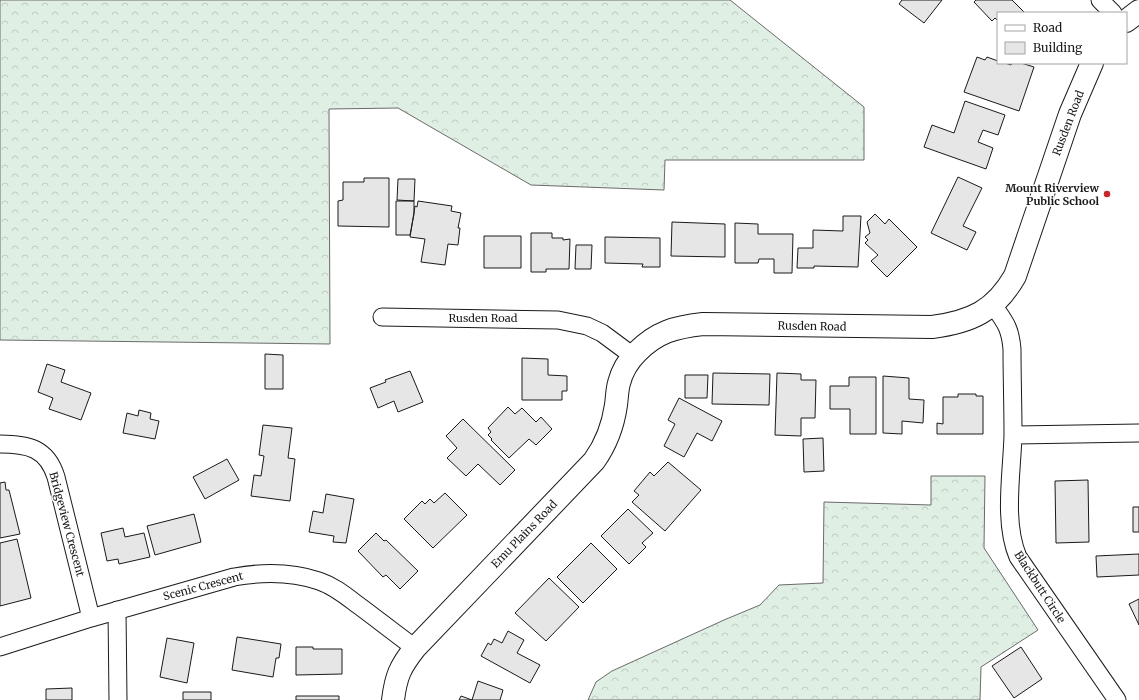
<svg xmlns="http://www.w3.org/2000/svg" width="1139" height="700" font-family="Merriweather,serif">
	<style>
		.forest { fill: url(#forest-crowns); stroke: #6a6a6a }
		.building { fill: #e6e6e6; stroke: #1a1a1a }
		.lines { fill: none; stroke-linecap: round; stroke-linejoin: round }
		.street-casing { stroke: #1a1a1a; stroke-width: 19 }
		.secondary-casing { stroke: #1a1a1a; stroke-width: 24 }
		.street { stroke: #fff; stroke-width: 17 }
		.secondary { stroke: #fff; stroke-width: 22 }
		.poi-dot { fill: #c62828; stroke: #fff; stroke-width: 1.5 }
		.labels { text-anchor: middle; stroke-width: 3; stroke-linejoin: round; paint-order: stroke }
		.street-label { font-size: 11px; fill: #1a1a1a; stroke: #fff }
		.poi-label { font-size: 11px; font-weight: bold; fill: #1a1a1a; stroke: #fff; text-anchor: end }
	</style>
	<defs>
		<pattern id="forest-crowns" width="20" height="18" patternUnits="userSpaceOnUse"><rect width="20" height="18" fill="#e0efe3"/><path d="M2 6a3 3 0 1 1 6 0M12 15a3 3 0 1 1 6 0" fill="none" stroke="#c0ccc2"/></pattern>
	</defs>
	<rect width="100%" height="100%" fill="#fff"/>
	<!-- forest -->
	<path class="forest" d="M0,0H730L864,107V160H665L664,190L531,185L398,108L329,109L330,344L0,340Z
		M931,476H985L984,548L1038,630L981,667L980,700H588L596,682L612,671L724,620L760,605L779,585L823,583L824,502L931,505Z"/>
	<!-- building -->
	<path class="building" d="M902,0H942L924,23L899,4Z
		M976,0H1012L1025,13H998V21L995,18L992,21L974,2Z
		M977,57L985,60L987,57L998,61V63H1005L1011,65L1012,63H1021L1034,67L1019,111L964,92Z
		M965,101L1005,115L998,135L983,130L978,142L993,148L986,169L924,147L932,125L954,133Z
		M958,177L982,188L963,226L976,232L967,250L931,233Z
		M364,178H389V227L338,226V201L343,200V182H364Z
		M398,179H415L414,201L397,200Z
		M396,201H414V214L410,235H396Z
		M418,201L452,206L451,211L461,213L458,228H460L458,245L448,244L445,265L421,262L425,239L410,237L415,206L417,207Z
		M875,214L885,224L889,219L917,247L887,277L871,261L878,255L865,243L868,240L865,237L870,233L867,222Z
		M843,216H861L858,267L814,266V268H797L798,248H813V230L843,231Z
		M672,222L725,224V257L671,256Z
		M735,223L758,224V234H793L792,273H774V259H759L758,263H735Z
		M531,233H552V238H563V240L570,239L569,269H546V272H531Z
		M484,236H521V268H484Z
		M605,237L660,238V267H642L643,264L605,263Z
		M576,245H592L591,269H575Z
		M265,354L283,355V389H265Z
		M522,358L548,359V375L567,376V391H562V400H522Z
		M47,364L65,370L61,382L91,393L81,420L49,409L53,398L38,392Z
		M410,371L423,402L398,412L394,401L378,408L370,388L386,382L385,380Z
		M713,373L770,374L769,405L712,404Z
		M777,373L801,374V380H816L815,418H801V436L775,435Z
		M685,375H708L707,398H685Z
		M883,376L909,378V399L924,400L923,423L902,421V434L883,433Z
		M849,377H876V434H850V409H830V386H849Z
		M958,394H976V396H983V434H937V423L943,424V397H958Z
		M679,398L722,421L712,441L697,433L684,457L664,446L675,424L668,420Z
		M508,407L515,414L522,408L536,422L541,417L552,429L536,445L529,439L509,458L491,440L492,439L488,435L491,432L488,428Z
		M139,410L151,413L150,419L159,421L155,439L123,433L127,413L138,416Z
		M463,419L515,470L500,485L478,464L466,476L447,458L457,448L446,436Z
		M263,425L292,428L288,458L295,459L290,501L251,496L254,475L261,476L264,456L259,455Z
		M823,438L824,471L804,472L803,439Z
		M227,459L239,480L205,499L193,477Z
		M668,462L701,490L665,531L632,502L639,495L634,491L650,472L654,476Z
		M1088,480L1089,542L1056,543L1055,481Z
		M5,482L6,490H9L20,534L0,538V483Z
		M445,493L467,515L433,548L404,519L422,501L425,504L430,499L434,503Z
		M326,494L354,499L346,543L333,542L334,536L309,532L313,511L323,513Z
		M1133,507H1139V532H1133Z
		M628,509L653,533L642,543L646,547L629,564L601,536Z
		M194,514L201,542L155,555L147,526Z
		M123,528L125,537L144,533L150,557L119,564L118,559L107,561L101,533Z
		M376,533L384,541L386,540L418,571L400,589L386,575L383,577L358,551Z
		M17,539L31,598L0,606V543Z
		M591,543L617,569L583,603L557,577Z
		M1139,554V575L1097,577L1096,556Z
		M549,578L579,607L546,641L515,613Z
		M1139,599V625L1129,604Z
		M508,631L524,640L517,653L540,665L530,683L481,656L488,643L491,645L494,639L502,643Z
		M237,637L281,644L279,658H276L273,677L232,670Z
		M167,638L194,643L187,683L160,677Z
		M296,647H313V649H342V674L296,675Z
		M1021,647L1042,679L1014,698L992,666Z
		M478,681L503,690L500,700H459L461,696L472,700Z
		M72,688V700H46V689Z
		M183,692H211V700H183Z
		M296,696H339V700H296Z"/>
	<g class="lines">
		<defs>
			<path id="street" d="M1100,0L1113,13
				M993,305C1005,322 1010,327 1012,349C1012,377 1013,406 1013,435C1012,473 1003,522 1018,557L1117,700
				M382,317L558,320L587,326L602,333L633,356
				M1013,435L1139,433
				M0,444C28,444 47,448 56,477L91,618
				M117,610L118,700
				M0,647L91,618L234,577C262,572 292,572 319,581C334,586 346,596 358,605C377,619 396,634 415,648"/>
			<path id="secondary" d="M1126,21L1139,11
				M393,700C396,676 400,667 415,648L594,461C607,443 613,426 616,405C617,398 617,390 619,383C622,371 628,361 637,352C657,332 675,327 703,324L932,327C971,322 995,311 1015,276L1070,114L1092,63"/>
		</defs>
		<!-- street casing -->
		<use href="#street" class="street-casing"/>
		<!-- secondary casing -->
		<use href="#secondary" class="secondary-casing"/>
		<!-- street -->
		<use href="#street" class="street"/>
		<!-- secondary -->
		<use href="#secondary" class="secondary"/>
	</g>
	<!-- markers -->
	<circle class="poi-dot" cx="1107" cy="194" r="4"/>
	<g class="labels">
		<!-- street labels -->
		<g class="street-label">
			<text transform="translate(1068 123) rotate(-69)" y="4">Rusden Road</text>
			<text x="483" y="322">Rusden Road</text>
			<text transform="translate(812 326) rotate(1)" y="4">Rusden Road</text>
			<text transform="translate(67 524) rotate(75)" y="4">Bridgeview Crescent</text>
			<text transform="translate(524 534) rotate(-46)" y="4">Emu Plains Road</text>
			<text transform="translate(203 586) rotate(-15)" y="4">Scenic Crescent</text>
			<text transform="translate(1040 587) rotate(57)" y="4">Blackbutt Circle</text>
		</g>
		<!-- poi labels -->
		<g class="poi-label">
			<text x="1099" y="192">Mount Riverview<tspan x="1099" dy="13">Public School</tspan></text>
		</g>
	</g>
	<!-- legend -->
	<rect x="997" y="12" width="130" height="52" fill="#ffffff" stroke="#a3a3a3"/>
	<rect x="1005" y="25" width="20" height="6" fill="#ffffff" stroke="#a3a3a3"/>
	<text x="1033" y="32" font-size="12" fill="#1a1a1a">Road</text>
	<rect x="1005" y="42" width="20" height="12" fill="#e6e6e6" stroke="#a3a3a3"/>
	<text x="1033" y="52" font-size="12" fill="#1a1a1a">Building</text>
</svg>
